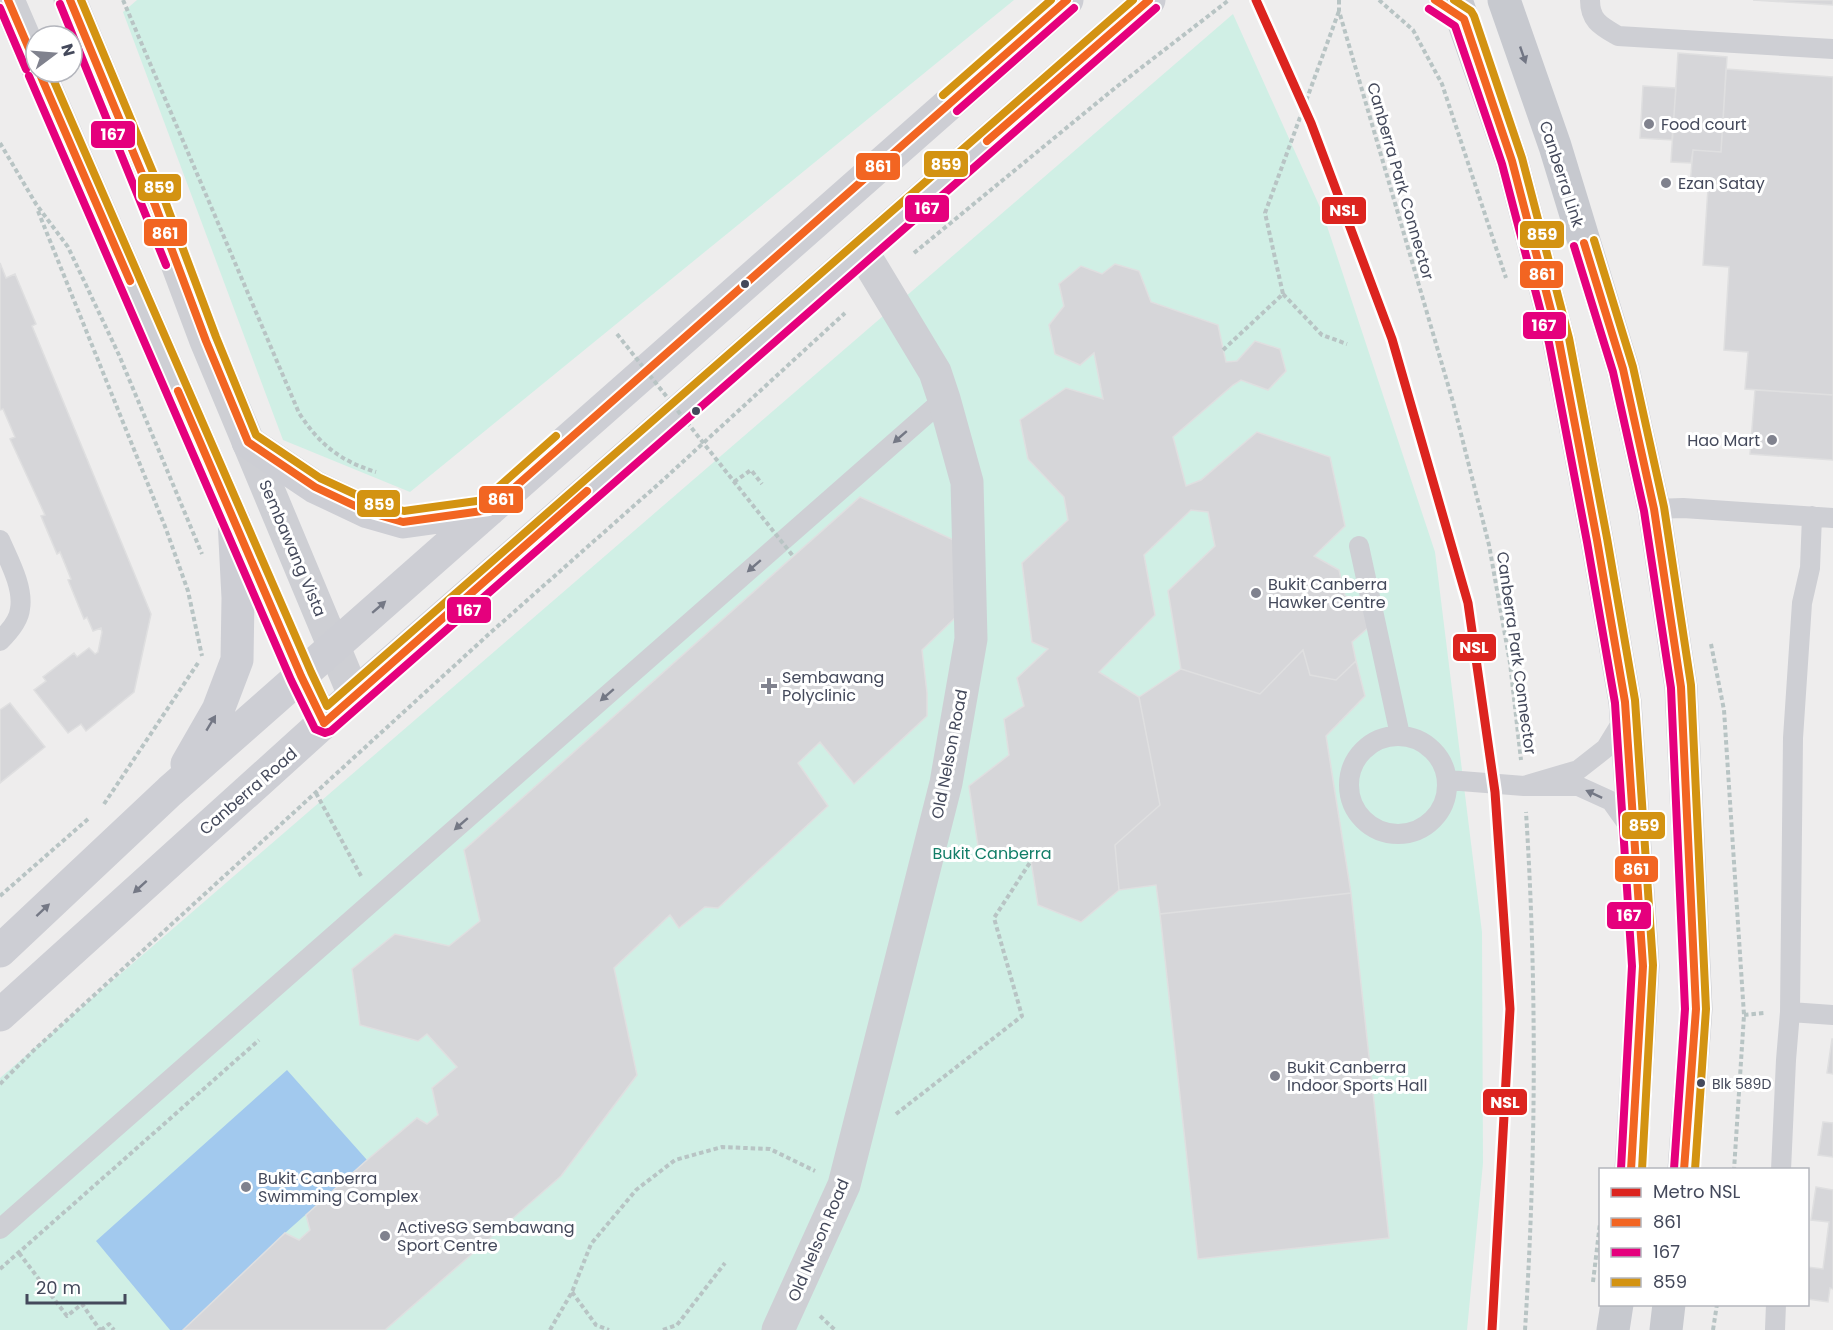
<svg xmlns="http://www.w3.org/2000/svg" width="1833" height="1330" font-family="Poppins,sans-serif">
	<style>
		.green { fill: #d0efe5 }
		.water { fill: #a2c9ee }
		.building { fill: #d6d6d9; stroke: #dfdfe0; stroke-width: 1.5 }
		.lines { fill: none; stroke-linecap: round; stroke-linejoin: round }
		.path { stroke: #b8c4c4; stroke-width: 4; stroke-dasharray: 4.5 3; stroke-linecap: butt }
		.service { stroke: #cecfd4; stroke-width: 20 }
		.minor { stroke: #cecfd4; stroke-width: 33 }
		.secondary { stroke: #cdced4; stroke-width: 33 }
		.primary { stroke: #c7c9cf; stroke-width: 33 }
		.path-bridge { stroke: #b8c4c4; stroke-width: 4; stroke-dasharray: 4.5 3; stroke-linecap: butt }
		.bus-1-casing { stroke: #fff; stroke-width: 12 }
		.bus-2-casing { stroke: #fff; stroke-width: 12 }
		.bus-3-casing { stroke: #fff; stroke-width: 12 }
		.bus-1 { stroke: #f26522; stroke-width: 8 }
		.bus-2 { stroke: #e5007d; stroke-width: 8 }
		.bus-3 { stroke: #d39312; stroke-width: 8 }
		.metro-1-casing { stroke: #fff; stroke-width: 14 }
		.metro-1 { stroke: #dc241f; stroke-width: 9 }
		.oneway { fill: #727684 }
		.oneway2 { fill: #747885 }
		.poi-dot { fill: #80828e; stroke: #fff; stroke-width: 2 }
		.bus-dot { fill: #44495b; stroke: #fff; stroke-width: 2 }
		.labels { text-anchor: middle; stroke-width: 6; stroke-linejoin: round; paint-order: stroke }
		.bus-label { font-size: 14px; fill: #44495b; stroke: #fff; text-anchor: start }
		.poi-label { font-size: 16px; fill: #44495b; stroke: #fff; text-anchor: start }
		.street-label { font-size: 16px; fill: #44495b; stroke: #fff }
		.park-label { font-size: 16px; fill: #127e68; stroke: #fff }
		.line-badge { stroke: #fff; stroke-width: 2 }
		.badge-label { font-size: 16px; text-anchor: middle; font-weight: bold; fill: #fff }
	</style>
	<rect width="100%" height="100%" fill="#eeeded"/>
	<!-- green -->
	<path class="green" d="M137,0H1014L410,492L283,440L123,12Z
		M1233,14L1323,214L1435,552L1482,932L1483,1163L1467,1330H0V1078Z"/>
	<!-- water -->
	<path class="water" d="M287,1070L367,1160L285,1233L183,1330H170L96,1241Z"/>
	<!-- building -->
	<path class="building" d="M1753,0H1833V5Z
		M1678,53L1727,57L1721,152L1693,150L1691,163L1671,162Z
		M1726,69L1833,77V395L1745,389L1748,352L1724,350L1729,267L1703,265L1708,188L1690,186L1693,150L1721,152Z
		M1643,86L1676,88L1672,140L1640,138Z
		M0,263L6,278L15,274L36,324L32,326L151,614L134,692L86,731L81,724L68,733L34,690L46,681L43,677L74,653L77,657L89,648L95,654L98,652L102,632L101,628L93,631L87,617L84,619L68,580L71,579L60,552L57,554L41,516L45,515L10,439L15,437L3,409L0,410Z
		M1115,264L1139,271L1151,302L1218,325L1226,362L1237,361L1255,341L1280,349L1286,371L1268,390L1241,380L1233,385L1173,437L1186,486L1201,480L1257,432L1330,457L1345,526L1314,556L1339,570L1345,596L1364,601L1369,627L1352,642L1356,661L1336,680L1310,675L1303,650L1260,694L1181,669L1168,591L1215,546L1208,512L1191,510L1144,555L1155,615L1099,672L1139,697L1160,805L1115,845L1119,890L1081,922L1038,905L1031,861L978,846L969,786L1009,755L1004,719L1024,706L1017,678L1048,649L1032,642L1022,563L1068,520L1064,497L1028,459L1020,420L1066,388L1103,399L1094,353L1080,365L1055,354L1049,325L1064,306L1059,284L1081,266L1102,274Z
		M1755,390L1833,395V460L1750,454Z
		M860,497L958,542V615L922,650L927,693V716L854,784L820,742L798,763L828,806L718,908L705,907L679,928L670,915L614,968L637,1075L561,1176L385,1330H183L285,1233L299,1240L310,1230L306,1215L367,1160L417,1118L427,1124L438,1115L432,1088L457,1067L427,1034L418,1041L360,1025L352,969L395,934L449,946L480,921L464,850Z
		M1303,650L1310,675L1336,680L1356,661L1365,696L1326,736L1351,893L1160,914L1156,885L1119,890L1115,845L1160,805L1139,697L1181,669L1260,694Z
		M10,703L45,747L0,783V710Z
		M1351,893L1389,1238L1198,1259L1160,914Z
		M1832,1039H1833V1074L1827,1073Z
		M1823,1122L1833,1123V1157L1818,1155Z
		M1816,1187L1833,1190V1289L1830,1288L1828,1302L1808,1299V1267L1823,1269L1829,1222L1811,1220Z"/>
	<g class="lines">
		<!-- path -->
		<path class="path" d="M123,0L299,413C319,444 340,461 376,472
			M1339,0V11L1453,402L1489,545L1510,663L1521,760
			M1379,0L1413,30L1442,84L1506,278
			M0,143L36,204L68,247L119,355L202,554
			M38,211L166,529L188,591L202,656
			M914,253L1115,88L1229,0
			M1283,294L1322,335L1347,344
			M1223,350L1283,294L1265,213L1339,11
			M734,482L751,470L762,484
			M1711,644L1724,710L1744,1015L1734,1170
			M316,793L361,876
			M104,804L198,663
			M0,896L88,819
			M1744,1015L1764,1013
			M0,1084L33,1051L489,634L663,480L845,313
			M896,1114L1022,1016L994,918L1031,861
			M19,1253L67,1316L82,1304L100,1330
			M0,1269L259,1040
			M1593,1282L1600,1223
			M572,1292L596,1325L609,1330
			M820,1316L835,1330
			M101,1330L109,1324L114,1330
			M550,1330L572,1292L591,1244L636,1190L675,1160L722,1147L770,1149L815,1171
			M663,1330L677,1325L725,1263
			M1525,1330C1536,1157 1537,985 1526,812
			M1713,1330L1717,1304"/>
		<!-- service -->
		<path class="service" d="M1590,0C1590,21 1601,26 1618,36L1833,49
			M1654,509L1683,508L1833,518
			M0,540C8,559 24,587 20,609C19,621 8,633 0,641
			M1359,546L1400,735
			M1625,717L1606,748L1578,770L1524,786H1578L1611,801L1631,829
			M1349 785a49 49 0 1 1 98 0a49 49 0 1 1-98 0Z
			M1448,780L1524,786
			M1790,1012L1833,1015
			M1781,1170L1786,1060L1790,1012L1793,738L1802,603L1810,568L1812,516
			M0,1229L944,399
			M1775,1330L1776,1304"/>
		<!-- minor -->
		<path class="minor" d="M8,0L36,65
			M70,0L155,205L206,341L354,695
			M39,72L301,676L324,723
			M778,1330L844,1185L946,783L971,639L967,482L944,399L935,372L862,251"/>
		<!-- secondary -->
		<path class="secondary" d="M248,442L315,487L368,512L403,522L489,510
			M187,764L218,710L237,660L238,598L234,520
			M0,951L170,791L1067,0
			M0,1015L354,695L1149,0"/>
		<!-- primary -->
		<path class="primary" d="M1456,0L1512,161L1559,341L1597,540L1625,702L1643,966L1631,1170
			M1504,0L1555,146L1623,369L1654,509L1681,687L1696,1009L1684,1170
			M1613,1330L1617,1304
			M1666,1330L1669,1304"/>
		<!-- path-bridge -->
		<path class="path-bridge" d="M617,334L793,556"/>
		<defs>
			<path id="bus-1" d="M8,0L36,65
				M70,0L155,205L206,341L248,442L315,487L368,512L403,522L489,510L1067,0
				M1435,0L1464,19L1512,161L1559,341L1597,540L1625,702L1643,966L1631,1170
				M39,72L130,281
				M987,141L1149,0
				M1584,243L1623,369L1654,509L1681,687L1696,1009L1684,1170
				M178,391L301,676L324,723
				M324,723L587,491"/>
			<path id="bus-2" d="M60,4L166,265
				M0,8L26,69
				M1429,9L1455,26L1502,164L1549,343L1587,542L1615,703L1632,966L1621,1169
				M29,76L291,680L315,729L325,733L331,731L1156,8
				M957,111L1074,8
				M1574,246L1613,372L1644,511L1671,688L1685,1009L1674,1169"/>
			<path id="bus-3" d="M81,0L165,201L216,337L256,435L320,478L372,502L404,511L484,500L556,436
				M1454,0L1471,11L1474,16L1522,158L1569,338L1607,538L1635,700L1653,965L1642,1170
				M50,72L311,672L327,706L1133,0
				M943,95L1051,0
				M1594,240L1633,367L1664,507L1691,685L1706,1009L1695,1170"/>
		</defs>
		<!-- bus-1 casing -->
		<use href="#bus-1" class="bus-1-casing"/>
		<!-- bus-2 casing -->
		<use href="#bus-2" class="bus-2-casing"/>
		<!-- bus-3 casing -->
		<use href="#bus-3" class="bus-3-casing"/>
		<!-- bus-1 -->
		<use href="#bus-1" class="bus-1"/>
		<!-- bus-2 -->
		<use href="#bus-2" class="bus-2"/>
		<!-- bus-3 -->
		<use href="#bus-3" class="bus-3"/>
		<defs>
			<path id="metro-1" d="M1256,0L1311,123L1392,339L1468,603L1495,792L1510,1009L1492,1330"/>
		</defs>
		<!-- metro-1 casing -->
		<use href="#metro-1" class="metro-1-casing"/>
		<!-- metro-1 -->
		<use href="#metro-1" class="metro-1"/>
	</g>
	<!-- one-way arrows -->
	<defs><path id="oneway-solid" d="M-6-.8H1V-3.2L6.5 0L1 3.2V.8H-6Z" transform="scale(1.5)"/></defs>
	<use class="oneway" href="#oneway-solid" transform="translate(1523 55) rotate(71)"/>
	<g class="oneway2">
		<use href="#oneway-solid" transform="translate(900 437) rotate(139)"/>
		<use href="#oneway-solid" transform="translate(754 566) rotate(139)"/>
		<use href="#oneway-solid" transform="translate(379 607) rotate(-41)"/>
		<use href="#oneway-solid" transform="translate(607 695) rotate(139)"/>
		<use href="#oneway-solid" transform="translate(211 723) rotate(-59)"/>
		<use href="#oneway-solid" transform="translate(1594 794) rotate(-155)"/>
		<use href="#oneway-solid" transform="translate(461 824) rotate(139)"/>
		<use href="#oneway-solid" transform="translate(140 887) rotate(138)"/>
		<use href="#oneway-solid" transform="translate(43 910) rotate(-43)"/>
	</g>
	<!-- markers -->
	<g class="poi-dot">
		<circle cx="1649" cy="124" r="6"/>
		<circle cx="1666" cy="183" r="6"/>
		<circle cx="1772" cy="440" r="6"/>
		<circle cx="1256" cy="593" r="6"/>
		<path d="M766 677h6v6h6v6h-6v6h-6v-6h-6v-6h6z"/>
		<circle cx="1275" cy="1076" r="6"/>
		<circle cx="246" cy="1187" r="6"/>
		<circle cx="385" cy="1236" r="6"/>
	</g>
	<g class="bus-dot">
		<circle cx="745" cy="284" r="5"/>
		<circle cx="696" cy="411" r="5"/>
		<circle cx="1701" cy="1083" r="5"/>
	</g>
	<g class="labels">
		<!-- bus labels -->
		<g class="bus-label">
			<text x="1712" y="1089">Blk 589D</text>
		</g>
		<!-- poi labels -->
		<g class="poi-label">
			<text x="1661" y="130">Food court</text>
			<text x="1678" y="189">Ezan Satay</text>
			<text x="1760" y="446" text-anchor="end">Hao Mart</text>
			<text x="1268" y="590">Bukit Canberra<tspan x="1268" dy="18">Hawker Centre</tspan></text>
			<text x="782" y="683">Sembawang<tspan x="782" dy="18">Polyclinic</tspan></text>
			<text x="1287" y="1073">Bukit Canberra<tspan x="1287" dy="18">Indoor Sports Hall</tspan></text>
			<text x="258" y="1184">Bukit Canberra<tspan x="258" dy="18">Swimming Complex</tspan></text>
			<text x="397" y="1233">ActiveSG Sembawang<tspan x="397" dy="18">Sport Centre</tspan></text>
		</g>
		<!-- street labels -->
		<g class="street-label">
			<text transform="translate(1562 174) rotate(72)" y="6">Canberra Link</text>
			<text transform="translate(1401 181) rotate(74)" y="6">Canberra Park Connector</text>
			<text transform="translate(293 548) rotate(67)" y="6">Sembawang Vista</text>
			<text transform="translate(1517 653) rotate(82)" y="6">Canberra Park Connector</text>
			<text transform="translate(949 754) rotate(-79)" y="6">Old Nelson Road</text>
			<text transform="translate(248 791) rotate(-41)" y="6">Canberra Road</text>
			<text transform="translate(818 1240) rotate(-67)" y="6">Old Nelson Road</text>
		</g>
		<!-- park labels -->
		<g class="park-label">
			<text x="992" y="859">Bukit Canberra</text>
		</g>
	</g>
	<g class="line-badge">
		<rect x="90" y="120" width="46" height="29" rx="6" fill="#e5007d"/>
		<rect x="923" y="150" width="46" height="28" rx="6" fill="#d39312"/>
		<rect x="855" y="152" width="46" height="29" rx="6" fill="#f26522"/>
		<rect x="137" y="173" width="45" height="29" rx="6" fill="#d39312"/>
		<rect x="904" y="194" width="46" height="29" rx="6" fill="#e5007d"/>
		<rect x="1321" y="196" width="46" height="29" rx="6" fill="#dc241f"/>
		<rect x="143" y="218" width="45" height="29" rx="6" fill="#f26522"/>
		<rect x="1519" y="220" width="46" height="29" rx="6" fill="#d39312"/>
		<rect x="1519" y="260" width="45" height="29" rx="6" fill="#f26522"/>
		<rect x="1522" y="311" width="45" height="29" rx="6" fill="#e5007d"/>
		<rect x="478" y="485" width="46" height="29" rx="6" fill="#f26522"/>
		<rect x="356" y="489" width="45" height="29" rx="6" fill="#d39312"/>
		<rect x="446" y="596" width="46" height="28" rx="6" fill="#e5007d"/>
		<rect x="1452" y="633" width="45" height="29" rx="6" fill="#dc241f"/>
		<rect x="1621" y="811" width="45" height="29" rx="6" fill="#d39312"/>
		<rect x="1614" y="855" width="45" height="28" rx="6" fill="#f26522"/>
		<rect x="1606" y="901" width="46" height="29" rx="6" fill="#e5007d"/>
		<rect x="1482" y="1088" width="46" height="28" rx="6" fill="#dc241f"/>
	</g>
	<g class="badge-label">
		<text x="113" y="140">167</text>
		<text x="946" y="170">859</text>
		<text x="878" y="172">861</text>
		<text x="159" y="193">859</text>
		<text x="927" y="214">167</text>
		<text x="1344" y="216">NSL</text>
		<text x="165" y="239">861</text>
		<text x="1542" y="240">859</text>
		<text x="1542" y="280">861</text>
		<text x="1544" y="331">167</text>
		<text x="501" y="505">861</text>
		<text x="379" y="510">859</text>
		<text x="469" y="616">167</text>
		<text x="1474" y="653">NSL</text>
		<text x="1644" y="831">859</text>
		<text x="1636" y="875">861</text>
		<text x="1629" y="921">167</text>
		<text x="1505" y="1108">NSL</text>
	</g>
	<!-- legend -->
	<rect x="1599" y="1168" width="210" height="138" fill="#ffffff" stroke="#b4b6bd" stroke-width="1.5"/>
	<rect x="1611" y="1188" width="30" height="9" fill="#dc241f" stroke="#b4b6bd" stroke-width="1.5"/>
	<text x="1653" y="1198" font-size="18" fill="#44495b">Metro NSL</text>
	<rect x="1611" y="1218" width="30" height="9" fill="#f26522" stroke="#b4b6bd" stroke-width="1.5"/>
	<text x="1653" y="1228" font-size="18" fill="#44495b">861</text>
	<rect x="1611" y="1248" width="30" height="9" fill="#e5007d" stroke="#b4b6bd" stroke-width="1.5"/>
	<text x="1653" y="1258" font-size="18" fill="#44495b">167</text>
	<rect x="1611" y="1278" width="30" height="9" fill="#d39312" stroke="#b4b6bd" stroke-width="1.5"/>
	<text x="1653" y="1288" font-size="18" fill="#44495b">859</text>
	<!-- north arrow -->
	<g transform="translate(54 54) rotate(74)"><circle r="28" fill="#ffffff" stroke="#b4b6bd" stroke-width="1.5"/>
	<path d="M0-4.5L10 22L0 15L-10 22Z" fill="#80828e"/>
	<text y="-9" font-size="16" font-weight="bold" text-anchor="middle" fill="#44495b">N</text>
	</g>
	<!-- scale -->
	<path d="M27 1294v9h98v-9" fill="none" stroke="#44495b" stroke-width="3"/>
	<text x="36" y="1294" font-size="18" fill="#44495b" stroke="#ffffff" stroke-width="4.5" paint-order="stroke">20 m</text>
</svg>
